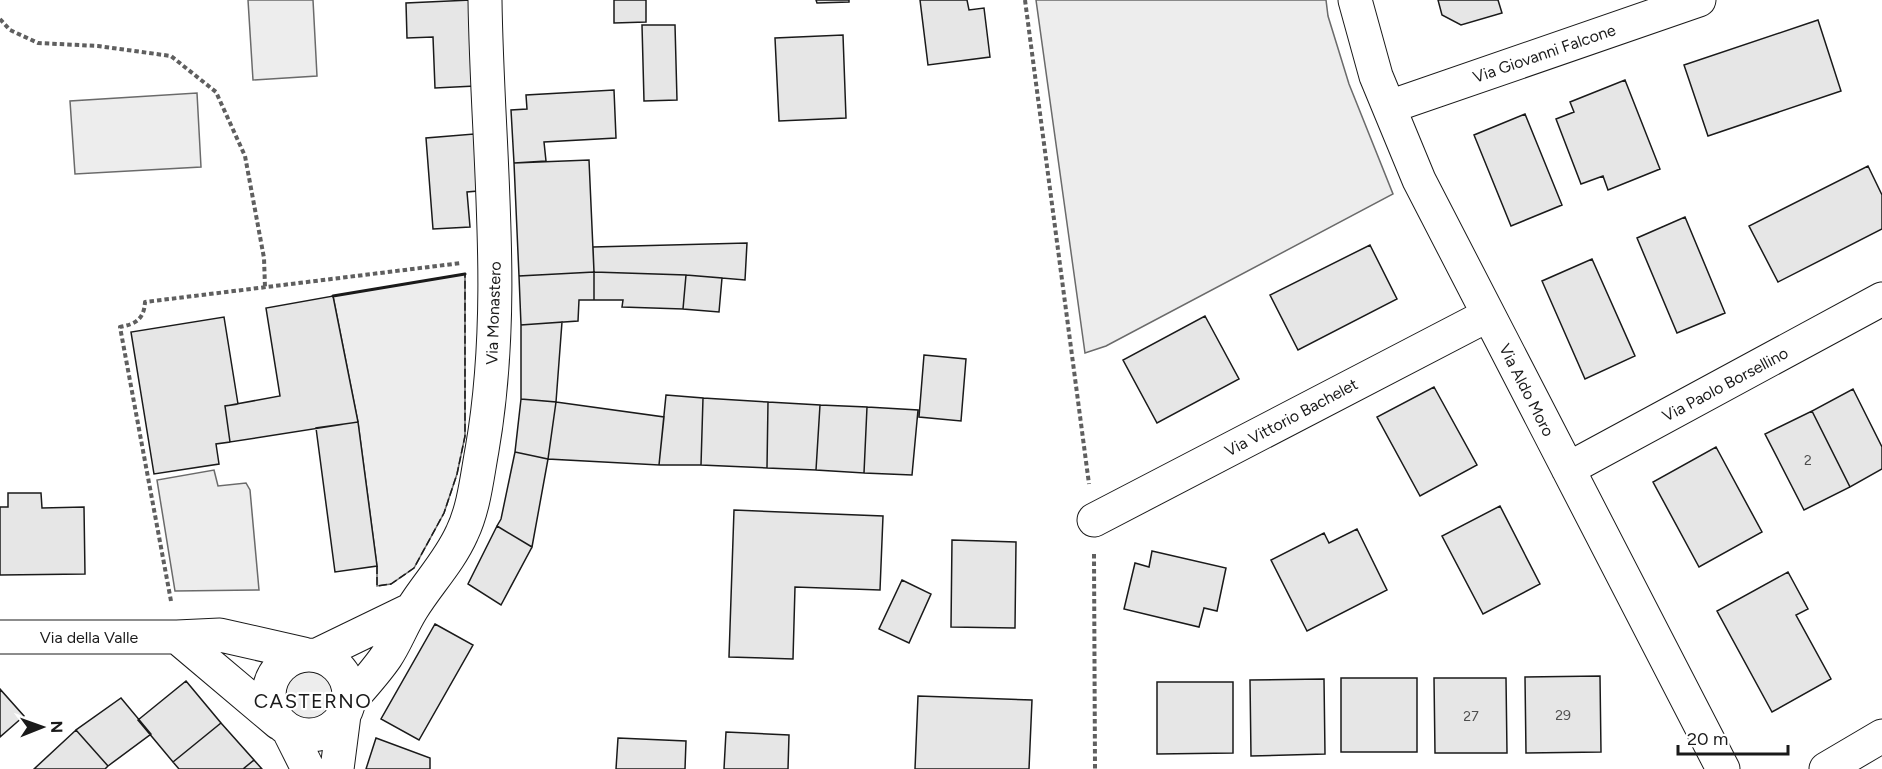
<svg xmlns="http://www.w3.org/2000/svg" width="1882" height="769" font-family="Figtree,sans-serif">
	<style>
		.built { fill: #ededed; stroke: #6a6a6a; stroke-width: 1.5 }
		.building { fill: #e6e6e6; stroke: #1a1a1a; stroke-width: 1.5 }
		.lines { fill: none; stroke-linecap: round; stroke-linejoin: round }
		.minor-casing { stroke: #1a1a1a; stroke-width: 35 }
		.tertiary-casing { stroke: #1a1a1a; stroke-width: 35 }
		.path { stroke: #5f5f5f; stroke-width: 4; stroke-dasharray: 4.5 3; stroke-linecap: butt }
		.minor { stroke: #fff; stroke-width: 33 }
		.tertiary { stroke: #fff; stroke-width: 33 }
		.fence { stroke: #1a1a1a; stroke-width: 1.5; stroke-dasharray: 8 3; stroke-linecap: butt }
		.wall { stroke: #1a1a1a; stroke-width: 3 }
		.labels { text-anchor: middle; stroke-width: 4.5; stroke-linejoin: round; paint-order: stroke }
		.number-label { font-size: 14px; fill: #4d4d4d }
		.street-label { font-size: 16px; fill: #1a1a1a; stroke: #fff }
		.quarter-label { font-size: 20px; letter-spacing: 1.5px; fill: #1a1a1a; stroke: #fff }
	</style>
	<rect width="100%" height="100%" fill="#fff"/>
	<!-- built -->
	<path class="built" d="M248,0H313L317,76L253,80Z
		M1036,0H1326L1328,16L1349,84L1393,194L1106,346L1085,353Z
		M197,93L201,167L75,174L70,101Z
		M465,274V436L457,474L444,513L414,568L391,584L377,586V566L358,422L333,296Z
		M214,470L218,486L246,483L250,490L259,590L175,591L157,480Z
		M285 695a24 24 0 1 1 48 0a24 24 0 1 1-48 0Z"/>
	<!-- building -->
	<path class="building" d="M471,0L475,86L435,88L433,37L407,38L406,3Z
		M614,0H646V22L614,23Z
		M816,0H849V2L817,3Z
		M920,0H967L969,10L984,8L990,57L928,65Z
		M1438,0H1498L1502,13L1461,25L1442,15Z
		M1818,20L1841,91L1708,136L1684,65Z
		M642,25H675L677,100L644,101Z
		M843,35L846,118L779,121L775,38Z
		M1625,80L1660,169L1608,190L1603,176L1581,184L1556,119L1574,112L1570,102Z
		M614,90L616,138L544,142L546,161L514,163L511,110L527,109L526,95Z
		M1525,114L1562,205L1511,226L1474,135Z
		M474,134L478,191L467,192L470,227L433,229L426,138Z
		M589,160L594,272L519,276L514,163Z
		M1868,166L1882,195V229L1778,282L1749,226Z
		M1685,217L1725,313L1677,333L1637,238Z
		M747,243L745,280L686,275L594,272L593,247Z
		M1370,245L1397,299L1298,350L1270,295Z
		M1592,259L1635,356L1585,379L1542,281Z
		M594,272V300H579L578,321L521,325L519,276Z
		M594,272L686,275L683,309L622,307L623,300H594Z
		M686,275L722,278L719,312L683,309Z
		M333,296L358,422L230,442L225,406L280,396L266,308Z
		M1205,316L1239,379L1157,423L1123,360Z
		M224,317L238,404L225,406L230,442L216,444L219,464L154,474L131,332Z
		M562,322L556,402L521,399V325Z
		M924,355L966,359L961,421L919,417Z
		M1434,387L1477,465L1420,496L1377,417Z
		M1853,389L1882,447V469L1850,487L1812,411Z
		M666,395L703,398L701,465H659Z
		M703,398L768,402L767,468L701,465Z
		M521,399L556,402L548,459L515,452Z
		M556,402L664,417L659,465L548,459Z
		M768,402L820,405L816,470L767,468Z
		M820,405L867,407L864,473L816,470Z
		M867,407L918,410L912,475L864,473Z
		M1812,411L1850,487L1804,510L1765,434Z
		M358,422L377,566L335,572L316,428Z
		M1716,447L1762,532L1699,567L1653,482Z
		M515,452L548,459L532,547L497,526L501,519Z
		M8,493H41L42,508L84,507L85,574L0,575V507H8Z
		M1500,506L1540,584L1483,614L1442,536Z
		M734,510L883,516L880,590L795,587L793,659L729,657Z
		M497,526L532,547L501,605L468,584Z
		M1357,529L1387,590L1307,631L1271,560L1324,533L1329,543Z
		M952,540L1016,542L1015,628L951,627Z
		M1152,551L1226,568L1217,611L1204,608L1199,627L1124,609L1135,563L1149,567Z
		M1788,572L1808,609L1796,615L1831,679L1772,712L1717,611Z
		M902,580L931,594L909,643L879,629Z
		M435,624L473,645L419,740L381,719Z
		M1600,676L1601,752L1526,753L1525,677Z
		M1341,678H1417V752H1341Z
		M1434,678H1506L1507,753H1435Z
		M1324,679L1325,754L1251,756L1250,680Z
		M186,681L221,723L173,762L138,720Z
		M1157,682H1233V753L1157,754Z
		M0,689L24,716L0,737Z
		M918,696L1032,700L1029,769H915Z
		M121,698L151,734L108,766L76,730Z
		M221,723L254,760L243,769H179L173,762Z
		M76,730L108,766L105,769H34Z
		M726,732L789,735L788,769H724Z
		M376,738L430,758V769H366Z
		M618,738L686,741L685,769H616Z
		M254,760L262,769H243Z"/>
	<g class="lines">
		<defs>
			<path id="minor" d="M1355,0L1376,76L1419,180L1723,769
				M1389,107L1699,0
				M1568,469L1882,299
				M1094,520L1488,315
				M1826,769L1882,736"/>
			<path id="tertiary" d="M0,637H177L220,635L304,654
				M177,637L279,723
				M269 695a40 40 0 1 1 80 0a40 40 0 1 1-80 0Z
				M317,655L412,609
				M348,703C361,688 375,673 386,657C396,642 402,625 412,609C428,583 449,562 462,533C474,508 477,477 482,450C508,301 487,149 485,0
				M289,731L308,769
				M337,769L344,715"/>
		</defs>
		<!-- minor casing -->
		<use href="#minor" class="minor-casing"/>
		<!-- tertiary casing -->
		<use href="#tertiary" class="tertiary-casing"/>
		<!-- path -->
		<path class="path" d="M1025,0L1089,484
			M0,19L10,30L38,43L98,46L171,56L216,92L245,156L264,258L265,287
			M1094,554L1095,769
			M171,601L120,327C136,324 144,319 145,302L461,263"/>
		<!-- minor -->
		<use href="#minor" class="minor"/>
		<!-- tertiary -->
		<use href="#tertiary" class="tertiary"/>
		<!-- fence -->
		<path class="fence" d="M377,566V586L391,584L414,568L444,513L457,474L465,436V274"/>
		<!-- wall -->
		<path class="wall" d="M333,296L465,274"/>
	</g>
	<g class="labels">
		<!-- number labels -->
		<g class="number-label">
			<text x="1808" y="465">2</text>
			<text x="1563" y="720">29</text>
			<text x="1471" y="721">27</text>
		</g>
		<!-- street labels -->
		<g class="street-label">
			<text transform="translate(1544 53) rotate(-19)" y="6">Via Giovanni Falcone</text>
			<text transform="translate(493 313) rotate(-88)" y="6">Via Monastero</text>
			<text transform="translate(1725 384) rotate(-28)" y="6">Via Paolo Borsellino</text>
			<text transform="translate(1527 390) rotate(63)" y="6">Via Aldo Moro</text>
			<text transform="translate(1291 417) rotate(-28)" y="6">Via Vittorio Bachelet</text>
			<text x="89" y="643">Via della Valle</text>
		</g>
		<!-- quarter labels -->
		<g class="quarter-label">
			<text x="313" y="708">CASTERNO</text>
		</g>
	</g>
	<!-- north arrow -->
	<g transform="translate(42 727) rotate(89)" stroke="#ffffff" stroke-width="4.5" paint-order="stroke">
	<path d="M0-4.5L10 22L0 15L-10 22Z" fill="#1a1a1a"/>
	<text y="-9" font-size="16" font-weight="bold" text-anchor="middle" fill="#1a1a1a">N</text>
	</g>
	<!-- scale -->
	<path d="M1678 745v9h110v-9" fill="none" stroke="#1a1a1a" stroke-width="3"/>
	<text x="1687" y="745" font-size="18" fill="#1a1a1a" stroke="#ffffff" stroke-width="4.5" paint-order="stroke">20 m</text>
</svg>
